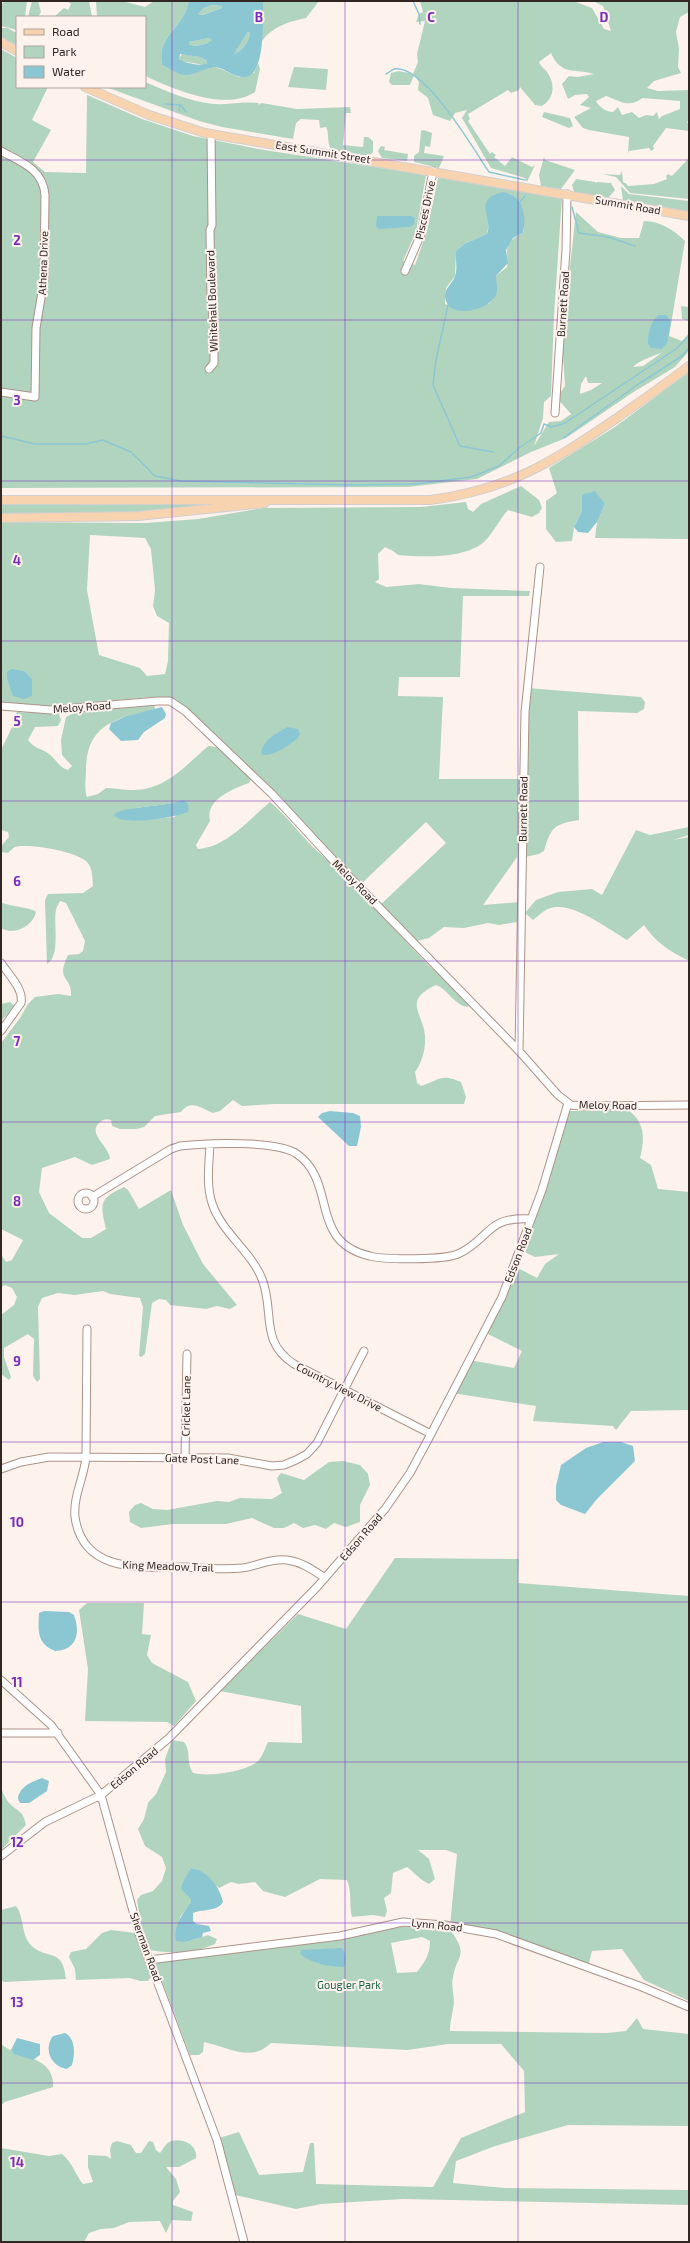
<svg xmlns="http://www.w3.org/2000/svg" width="690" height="2243" font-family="'Exo 2',sans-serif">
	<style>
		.green { fill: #b1d4be; fill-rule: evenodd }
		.water { fill: #8bc7d3; fill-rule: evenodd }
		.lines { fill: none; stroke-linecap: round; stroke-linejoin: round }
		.stream { stroke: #8bc7d3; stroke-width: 1.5 }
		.minor-casing { stroke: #ac9388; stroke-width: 9 }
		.major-casing { stroke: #d2cfcf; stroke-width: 10 }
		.minor { stroke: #fff; stroke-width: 7 }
		.major { stroke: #f8d3b0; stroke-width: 8 }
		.grid { fill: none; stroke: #7b2cbf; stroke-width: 1; stroke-opacity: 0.55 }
		.labels { text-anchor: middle; stroke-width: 4; stroke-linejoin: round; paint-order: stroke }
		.street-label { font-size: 11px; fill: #322723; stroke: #fef2ed }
		.park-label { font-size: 11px; fill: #1c6743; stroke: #fef2ed }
		.grid-label { font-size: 13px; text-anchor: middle; font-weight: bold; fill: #7b2cbf; stroke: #fef2ed; stroke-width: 4; stroke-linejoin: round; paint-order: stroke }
	</style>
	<rect width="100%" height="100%" fill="#fef2ed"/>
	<!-- green -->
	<path class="green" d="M4,1H27L25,17H17V30L1,26V6Z
		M32,1H38L41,12L38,17H28Z
		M67,1H89L92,17H54L64,8L68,10L71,4Z
		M96,1H122L145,7L154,1H189C187,7 186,13 182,18C171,35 158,42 162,65C191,82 189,71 216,67L239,77L254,73L258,63L260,69L255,92C225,112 174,89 145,76V17H97Z
		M263,1H319L306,18C288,22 273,26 262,41Z
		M420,1H573L592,8L604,29L611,31L603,6L593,1H689V12L680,17L676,32L679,49L678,67L681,73L654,81L647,88L658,91L689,90V119L687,123H689V131L666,128L653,146L654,149L651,151L649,148L629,151L628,154L629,137L589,130L583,128L574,117L591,108L580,105L589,97L587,94L575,95L568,99L562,84L569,76L578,77L594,74C574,68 561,76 551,53L539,62C541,67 544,68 547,72C556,85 554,98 542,106L535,105L520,87L519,90L511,93L508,90L468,114L470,119L468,121L490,154L492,152L496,155L494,157L505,166L512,157L532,167L535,165L527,182L525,178L491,168L462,118L467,110L455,113L450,121L433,115L428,98L418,90L419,82L414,75L410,85H392L389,82L391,73L399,71L413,74L418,62L417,54L425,21L416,22L419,14L423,12ZM606,96C623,102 627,108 643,98L680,101V109L662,116L659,119L657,112L653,116L646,115L639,118L632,112L622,115L618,107L613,112C606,112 599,107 596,101Z
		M212,5L221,6L222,8L201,15L198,14L204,8Z
		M1,28H7L17,33V46L1,37Z
		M248,32L250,33C249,41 242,52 234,54Z
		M209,38L212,40C206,44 194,48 189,44V42Z
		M1,49L17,58V87H48L32,120L51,130L33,162L45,172L86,173L87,95L142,119L193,136L258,149L426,175L416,232L403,261L415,265L427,231L438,178L562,197L554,315L551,396L544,402L543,418L534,446L549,422L561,421L571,414L557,398L565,386L562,340L576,212L598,232L621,238H639L644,221C660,221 674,230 685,241L669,336L682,341L689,333V351L675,367L632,393L566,438L531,452L477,479L408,487L1,488ZM509,193C524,200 524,216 524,230L523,233C501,244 509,248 507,267L496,276L495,297L490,303L474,309H456L445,304L446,288L455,276L456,251L464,244L487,234L489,223ZM663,352L643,366L633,367C641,359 653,357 663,352ZM586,376L588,383H602L591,390L580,394L581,384Z
		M182,54L200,57L207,61V63L204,65L181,61L179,58Z
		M294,67L328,69L326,90L288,87Z
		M145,82C167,91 190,102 214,104C228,105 243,101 258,103L259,105L261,103L297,109L350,107L351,113H346L343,145L363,147L364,137H368L373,141V152L369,156L332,150C326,144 330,134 326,127L320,128L319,120L301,119L296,123L293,139L222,127L199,121L106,87H145Z
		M544,112L570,118L573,126L569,128L542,117Z
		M423,130L432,133L430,147L425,146L424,153L444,156L439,168L414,162V156L419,152L421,131Z
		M381,146L385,147L384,150L408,154L407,161L382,158L378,151Z
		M544,157L545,160L575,170L561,189L541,186L539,175Z
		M689,158V199L630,193L616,177L602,174L620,175L622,171L623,182L627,184L628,186L654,184L667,179L666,176L668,174L671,176L673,175Z
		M576,179L595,182L596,183L597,182L611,183L615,190L608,198L574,192L572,185Z
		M621,186L629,194L689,201V212L623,201Z
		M681,306L689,307V321L682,319Z
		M689,372V539L595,538L597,522L605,504L582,495V511L574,527L572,541L556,542L546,529V501L557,493L549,468L615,427Z
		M521,486L539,500L542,508L539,513L532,517L508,510C499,520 494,532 484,542C464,559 423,557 398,555L393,551L385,547L378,554L379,579L375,582L386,587L419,584L451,588L530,591L529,596H463L460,677H399L398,696L443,697L439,779H520L517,857L483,905L520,902L518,922L499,925L488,923L464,928L444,927L429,938L413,942L379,906L446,843L426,822L359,886L205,725L174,699L151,697L53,706L1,703V522L145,523L198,519L263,508L421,507L466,502L468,509L473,512L481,504ZM90,535L145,538L151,549L155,590L153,606L157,616L169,623L168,661L165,674L147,676L140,668L99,655L87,590Z
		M1,504H213L122,513L1,514Z
		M527,688L641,697L645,702L644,709L637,713L578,711L579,820C554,824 551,827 544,851L539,854L525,857Z
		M154,703L155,709C118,719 87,722 86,769C86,778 84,789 87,797L98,794L106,788C114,788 123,790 131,790C165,791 185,766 208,746C225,745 240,768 251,779L249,783C232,789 205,800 210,821L196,845L198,849C228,846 248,820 270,802C293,821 306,845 332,863L429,966L450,984L470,1005L467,1007C453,1004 449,990 436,985C402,1001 423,1012 425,1036C426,1048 422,1063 415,1072L417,1083L421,1086C440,1080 440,1073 461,1082L466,1097L464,1104H275L242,1106L233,1100L220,1111L213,1113C201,1108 191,1099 181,1112L155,1116L144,1127L137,1129H120L112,1126L111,1120C106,1118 102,1120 99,1123C87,1134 110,1147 110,1159L92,1165L75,1157L42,1168L39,1192L49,1213L82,1238H91L106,1229C100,1203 99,1199 124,1187L128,1190L139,1209L171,1190L183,1225L203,1264L237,1305L230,1309L217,1306L206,1309L170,1305L166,1300L159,1299L152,1303L145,1354L141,1357L139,1356L143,1307L140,1298L110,1294L103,1291L75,1295L58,1293L42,1298L38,1307L40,1379L37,1382L33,1376L34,1339L28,1334L4,1348V1357L11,1377L9,1380L1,1374V1315L14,1305L17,1297L12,1288L5,1285L1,1287V1254L6,1262L12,1260L23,1240L1,1229V1043L20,1018L28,1004L35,997L58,994L71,996C72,975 55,982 68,955L79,954L83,951L85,941L66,903L60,901C59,904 56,907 56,910C53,923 61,956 47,964L45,900L48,894L83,893L93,886C92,877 93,869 87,862C78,852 29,843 15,847C13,848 10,851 8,853L1,852V846L9,837L8,832L1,830V750L14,723V716L17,712L59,714L61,720L58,726L35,727L28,740C35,749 41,748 49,754C57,760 58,767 68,770L72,766L62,755L61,740L66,717L78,711ZM182,800L175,817L137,820L115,817L136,808L175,803Z
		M689,827V835L673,840L689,837V961C671,952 655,942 644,925L627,940C608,929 570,899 548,909C543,911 538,916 533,920L525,913L536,900L558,892L592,889L602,895L636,830L650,835Z
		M1,902C10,907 31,907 36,912C33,926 14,936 1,928Z
		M10,1002L14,1005V1007L1,1021V1004Z
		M628,1110C645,1122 645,1139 640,1158L651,1165L658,1189L689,1192V1410L631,1411L616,1430L613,1426L533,1421L536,1406L452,1393L469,1360L514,1368L522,1351L484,1332L514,1266L537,1278L545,1264L559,1254L535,1257L520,1250L566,1116L570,1111Z
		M343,1461L360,1465L368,1474L370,1485L360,1505V1522L346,1527L334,1523L326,1529L315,1525L303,1528L294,1523L284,1528H274L252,1518L226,1524H173L141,1528L130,1522L129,1512L135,1505L141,1503L153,1509L167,1510L217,1501L229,1502L240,1498L272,1499L282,1493L277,1478L281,1473L304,1480L329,1462Z
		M395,1558L519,1559L518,1583L689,1596V2001L644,1980L622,1949L592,1951L588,1967L509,1939L450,1926L457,1854L446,1850H418L429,1859L435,1879L429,1884C420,1880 415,1873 407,1867L393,1873L391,1893L384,1898L387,1911L385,1917L373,1915L352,1917C349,1905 352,1891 347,1880L320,1879L285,1897L263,1891L255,1882L239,1884L231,1882L219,1888L196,1869L191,1868V1903L180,1917L186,1942L208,1935L217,1939L215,1944C194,1953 172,1954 150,1950L142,1932L137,1900L141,1895L153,1891L162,1881L166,1868L162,1857L145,1846L138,1829L144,1819L148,1803L156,1794L166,1772L165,1759L172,1740L184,1742C192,1753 185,1759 193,1773C208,1777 244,1772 257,1762C262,1758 265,1748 268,1742L302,1743L301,1706L220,1691L298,1614L346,1629Z
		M87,1603H144L142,1634L151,1635L147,1655L152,1663L188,1682L196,1701L174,1726L167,1722L85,1721L88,1669L79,1610Z
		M1,1788C3,1793 6,1799 9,1803C18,1812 23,1810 26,1825L1,1850Z
		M16,1906C24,1916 21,1932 29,1943C45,1962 63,1945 66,1979L4,1982L1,1980V1910Z
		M388,1927H432L451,1931C469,1956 457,1954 453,1977C451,1986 454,1994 454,2003C453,2012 450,2021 450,2031L607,2033L626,2031L637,2018L643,2029L689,2034V2126L568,2125L495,2146L456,2161L453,2183L504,2188L689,2190V2205L403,2199L321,2204L296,2209L235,2195L219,2138L239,2132L259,2175L303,2172L310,2143H314L316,2184L433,2187L461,2138L525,2112L524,2071L501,2044H448L408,2050L271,2043C251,2063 228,2047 204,2042L203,2052L199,2055H190L155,1962ZM422,1937L430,1941C430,1954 425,1962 417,1972L397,1973L391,1943Z
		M111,1930L135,1933L150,1973L151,1977L148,1981H140L130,1978L76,1980L75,1969L69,1957L71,1952L86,1949L102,1933Z
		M1,2044C18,2059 55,2055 53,2087L5,2102L1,2105Z
		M117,2141L131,2145L136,2153H141L149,2141L153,2142L156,2150L160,2153C163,2149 166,2143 171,2141C183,2138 198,2145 196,2158L179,2167H166L176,2179L180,2192L173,2201V2205L193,2212L191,2221L172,2220L166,2233L160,2221L129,2222L114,2228L101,2229L89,2233L84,2242H1V2148L49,2156L62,2154C72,2162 75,2174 83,2184L93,2182L88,2167V2155L107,2156L111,2159L110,2149L112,2143Z"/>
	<!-- water -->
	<path class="water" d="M189,1H263C263,16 266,76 245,77C236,78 225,69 216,67C187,72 193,83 162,65C158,42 171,35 182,18C186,13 187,7 189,1ZM212,5L221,6L222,8L202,15L198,14L204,8ZM248,32L250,33C249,41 242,52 234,54ZM209,38L212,40C207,44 194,48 189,44V42ZM180,54L200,57L207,61V63C201,67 185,63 179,59Z
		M503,192C523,194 527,216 523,233L513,238L506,250L508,263L496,276C496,283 499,290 495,297C487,310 452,319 446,301C442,289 452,285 455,276C458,268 455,258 456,251L464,244L487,234C494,216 471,200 503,192Z
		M377,216H411L415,218L414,224L410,227L379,229L376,227Z
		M659,315H666L671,322L667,343L662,349L651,348L648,344C648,334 650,321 659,315Z
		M595,491L605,504L597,522L588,533L578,532L574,527L582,511V495Z
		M11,669L24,671L32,679V696L24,699L13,696L7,678V672Z
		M162,707L166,714L165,718L144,732L138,740L121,741L109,729L111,723L127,716Z
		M288,727L298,729L300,734L298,738C290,744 272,759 261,754C262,740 278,732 288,727Z
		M182,800C188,801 190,807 188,812C177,817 121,827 114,815C121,806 168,807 182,800Z
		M330,1111L353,1113L360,1116L361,1127L357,1146H349L318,1117L322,1113Z
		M603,1442H621L633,1446L635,1461L597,1499L585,1514L561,1505L556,1500V1486L561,1465L586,1448Z
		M44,1611L69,1612L74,1615C81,1634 76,1650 55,1651C37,1644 38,1631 39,1613Z
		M42,1778L49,1781L47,1791L29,1803H20L18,1799C19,1787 31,1782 42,1778Z
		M191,1868C207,1870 220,1887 223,1902C217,1912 202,1909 193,1913V1921L197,1924L209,1926L211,1931L203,1933L202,1937L186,1942L176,1941C173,1925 183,1914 191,1902V1899L181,1889L183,1882Z
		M342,1948C346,1952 347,1961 344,1967C330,1967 310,1963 300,1954L301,1950Z
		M65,2033C76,2039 75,2054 72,2065L67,2069C51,2067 43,2049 53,2036Z
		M17,2038L40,2044V2055L33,2060L14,2054L11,2050Z"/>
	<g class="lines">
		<!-- stream -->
		<path class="stream" d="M413,1L419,14L420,24
			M386,74C388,73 392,70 394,69C424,63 474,150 489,172L525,180
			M165,104L181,105L186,112
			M179,111L180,105
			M520,202L525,196
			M572,207L579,233L608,237L635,246
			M448,305L436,360L433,385L460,446L493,452
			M1,436L35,444H86L103,440L131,452L155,476L181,481L348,485L415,484L471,477L499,466L519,448L541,433L544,424L552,427L565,423L676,349L689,336
			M563,438L640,383L682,356L689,348"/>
		<defs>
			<path id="minor" d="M1,151C21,162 43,169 45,195L44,280L36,328L35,397L1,392
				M405,271L421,234L433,171
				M209,369L214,363V327L211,297L210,230L212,225L211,134
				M555,413L566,250L567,194
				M1,706L51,710L158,701H170L185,711L272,794L334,861L519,1051L558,1095L571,1105L585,1106L689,1105
				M1,963C8,974 24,989 21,1003L1,1031
				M519,1051L525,712L540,567
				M210,1145C209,1163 206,1185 212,1203C221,1232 251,1251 262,1279C275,1312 259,1341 294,1364L431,1434
				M78 1201a8 8 0 1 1 16 0a8 8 0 1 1-16 0Z
				M92,1197L171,1149L180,1146C205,1143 277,1140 297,1154C338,1183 308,1242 370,1256C386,1260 444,1260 458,1254C491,1239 485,1216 531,1219
				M87,1329L86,1457C84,1478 73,1496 75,1517C83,1574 142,1567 184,1567C203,1568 223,1570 242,1568C257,1566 271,1558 287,1560C302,1562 313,1570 325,1578
				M185,1458L187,1354
				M1,1469L21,1462L49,1457L228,1458L272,1466L284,1465L296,1460L307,1454L317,1443L364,1351
				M1,1680L51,1725L101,1795L139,1933L217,2140L244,2242
				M1,1733H58
				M1,1856L45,1822L101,1795L169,1738L317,1587L385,1509L410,1473L431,1434L502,1297L542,1190L568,1103
				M149,1960L340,1936L403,1922L445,1925L496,1934L642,1987L689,2007"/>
			<path id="major" d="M1,42L17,51
				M85,87L149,115L205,133L689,216
				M1,500H430C509,490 552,462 617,418C641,401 666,384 689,366
				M1,518L138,516L265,503"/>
		</defs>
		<!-- minor casing -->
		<use href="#minor" class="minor-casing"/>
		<!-- major casing -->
		<use href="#major" class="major-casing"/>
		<!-- minor -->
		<use href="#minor" class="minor"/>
		<!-- major -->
		<use href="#major" class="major"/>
	</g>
	<!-- grid -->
	<path class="grid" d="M172,1V2242M345,1V2242M518,1V2242M1,160H689M1,320H689M1,481H689M1,641H689M1,801H689M1,961H689M1,1122H689M1,1282H689M1,1442H689M1,1602H689M1,1762H689M1,1923H689M1,2083H689"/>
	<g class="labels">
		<!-- street labels -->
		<g class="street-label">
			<text transform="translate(323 152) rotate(9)" y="4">East Summit Street</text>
			<text transform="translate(628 205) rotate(10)" y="4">Summit Road</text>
			<text transform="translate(425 210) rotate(-78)" y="4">Pisces Drive</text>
			<text transform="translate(43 263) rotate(-88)" y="4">Athena Drive</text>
			<text transform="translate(212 301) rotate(-92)" y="4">Whitehall Boulevard</text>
			<text transform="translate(563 304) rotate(-86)" y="4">Burnett Road</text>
			<text transform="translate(82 707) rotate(-4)" y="4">Meloy Road</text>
			<text transform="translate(523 809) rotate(-89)" y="4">Burnett Road</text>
			<text transform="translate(355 882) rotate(45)" y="4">Meloy Road</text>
			<text transform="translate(608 1105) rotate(1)" y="4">Meloy Road</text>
			<text transform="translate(518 1255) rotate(-69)" y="4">Edson Road</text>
			<text transform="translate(339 1387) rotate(27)" y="4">Country View Drive</text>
			<text transform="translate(186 1406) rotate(-89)" y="4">Cricket Lane</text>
			<text transform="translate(202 1459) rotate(2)" y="4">Gate Post Lane</text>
			<text transform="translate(361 1537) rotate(-49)" y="4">Edson Road</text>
			<text transform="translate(168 1566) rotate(2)" y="4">King Meadow Trail</text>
			<text transform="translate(134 1768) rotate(-40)" y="4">Edson Road</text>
			<text transform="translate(437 1925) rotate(6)" y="4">Lynn Road</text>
			<text transform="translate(146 1947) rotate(70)" y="4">Sherman Road</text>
		</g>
		<!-- park labels -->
		<g class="park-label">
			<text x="349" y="1989">Gougler Park</text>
		</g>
	</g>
	<g class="grid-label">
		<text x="259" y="22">B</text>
		<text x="431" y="22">C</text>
		<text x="604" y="22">D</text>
		<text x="17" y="245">2</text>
		<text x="17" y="405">3</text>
		<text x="17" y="565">4</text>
		<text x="17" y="726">5</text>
		<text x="17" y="886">6</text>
		<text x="17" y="1046">7</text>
		<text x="17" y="1206">8</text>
		<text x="17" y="1366">9</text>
		<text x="17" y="1527">10</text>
		<text x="17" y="1687">11</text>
		<text x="17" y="1847">12</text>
		<text x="17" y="2007">13</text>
		<text x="17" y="2167">14</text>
	</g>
	<!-- border -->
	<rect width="690" height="2243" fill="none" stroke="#322723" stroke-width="4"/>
	<!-- legend -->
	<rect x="16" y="16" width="130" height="72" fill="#fef2ed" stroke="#aca19c"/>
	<rect x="24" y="29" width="20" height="6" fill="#f8d3b0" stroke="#aca19c"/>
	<text x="52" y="36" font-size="12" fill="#322723">Road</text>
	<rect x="24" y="46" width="20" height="12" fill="#b1d4be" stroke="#aca19c"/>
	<text x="52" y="56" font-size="12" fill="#322723">Park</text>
	<rect x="24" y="66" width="20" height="12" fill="#8bc7d3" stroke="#aca19c"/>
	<text x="52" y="76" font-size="12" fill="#322723">Water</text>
</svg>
